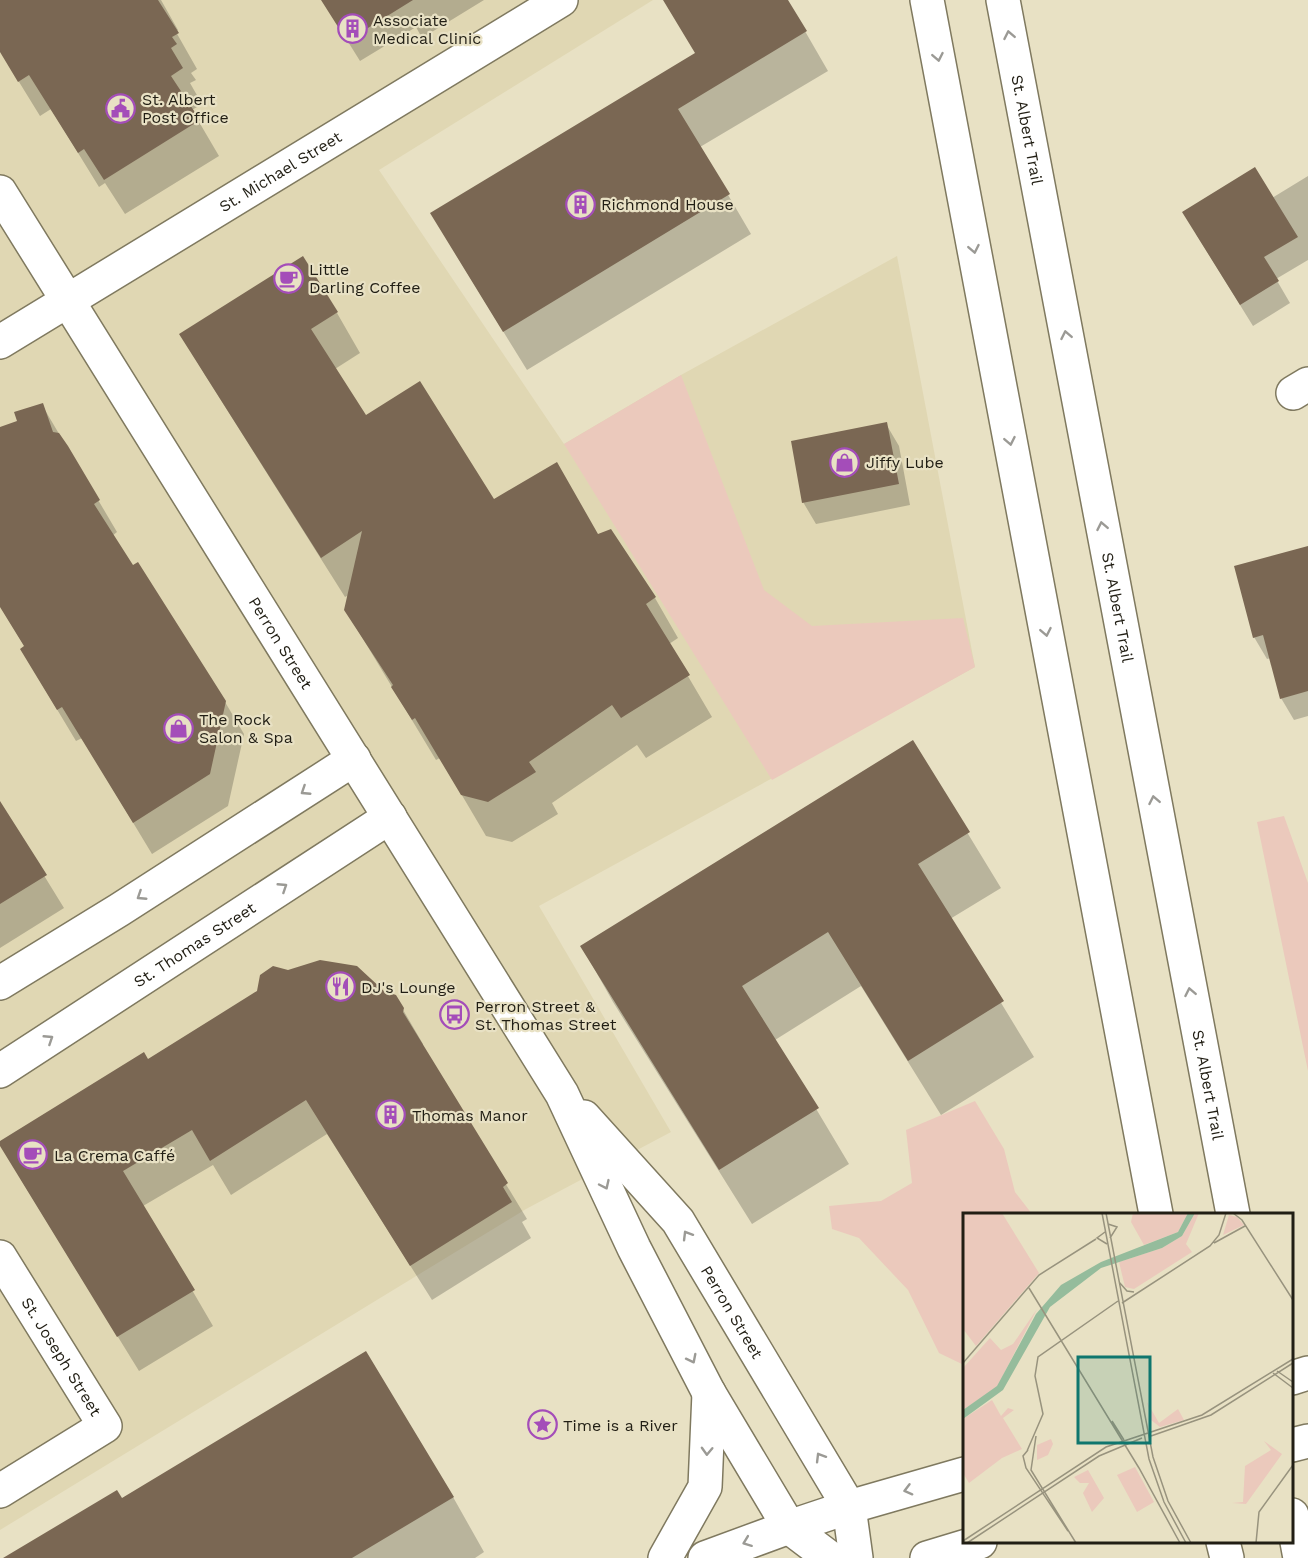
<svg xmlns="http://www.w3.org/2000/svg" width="1308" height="1558" font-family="'Work Sans',sans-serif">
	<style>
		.built { fill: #e0d7b3 }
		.green { fill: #ebc9bc }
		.shadow { fill: #0003 }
		.building { fill: #7a6753 }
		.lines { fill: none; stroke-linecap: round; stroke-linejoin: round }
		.minor-casing { stroke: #7f795f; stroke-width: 36 }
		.tertiary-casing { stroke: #7f795f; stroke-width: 36 }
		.secondary-casing { stroke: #7f795f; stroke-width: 36 }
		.primary-casing { stroke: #7f795f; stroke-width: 36 }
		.minor { stroke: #fff; stroke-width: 33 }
		.tertiary { stroke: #fff; stroke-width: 33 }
		.secondary { stroke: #fff; stroke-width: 33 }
		.primary { stroke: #fff; stroke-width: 33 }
		.oneway { stroke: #9b9a95 }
		.labels { text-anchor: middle; stroke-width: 4.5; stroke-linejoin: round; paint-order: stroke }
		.poi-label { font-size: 16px; fill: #211e14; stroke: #e8e1c4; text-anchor: start }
		.street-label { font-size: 16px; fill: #211e14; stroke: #e8e1c4 }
		.inset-road { fill: none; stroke: #98937e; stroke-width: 1.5 }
		.view { fill: #0f766e; fill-opacity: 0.15; stroke: #0f766e; stroke-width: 3 }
		.inset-edge { fill: none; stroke: #211e14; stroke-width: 3 }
	</style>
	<rect width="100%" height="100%" fill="#e8e1c4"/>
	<!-- built -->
	<path class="built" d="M0,0H653L379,170L564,444L681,375L897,256L975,667L539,906L671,1132L526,1209L0,1530Z"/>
	<!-- green -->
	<path class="green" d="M681,375L764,590L812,626L963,618L975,667L772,780L564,444Z
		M1284,816L1308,883V1071L1257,822Z
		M975,1101L1004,1149L1015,1192L1032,1214H964V1365L939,1353L908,1290L859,1238L832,1229L829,1206L881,1201L912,1183L906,1130Z"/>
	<!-- shadow -->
	<path class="shadow" d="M0,0H161L178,30L176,32L197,69L191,73L196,80L190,83L202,104L192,110L219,156L125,214L105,183L99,187L51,109L40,116L0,51Z
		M322,0H484L422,38L416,27L360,61Z
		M686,0H787L828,71L700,147L751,234L527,370L455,253L696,54Z
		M1308,176V260L1276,279L1290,303L1253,326L1196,234L1272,198Z
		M337,313L360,353L335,369L365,417L494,501L597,536L655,598L678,638L669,644L712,717L646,758L637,745L552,803L558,814L512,842L486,836L440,758L436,760L345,609L349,595L345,597L205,375L181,334Z
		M42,405L117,532L112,536L225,702L244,734L228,806L152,854L82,738L76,741L40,681L25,647L0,606V430L19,422Z
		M886,424L899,446L910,505L816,524L803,502Z
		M1308,556V716L1294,720L1281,698L1271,658L1267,659L1254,637Z
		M912,742L1001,888L950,919L1034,1057L941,1115L861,986L775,1040L849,1164L752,1224L613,1002L582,947Z
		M0,804L64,908L0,948Z
		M383,993L395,996L423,1044V1047L527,1219L522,1222L531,1238L432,1300L327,1134L231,1195L213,1165L143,1206L213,1326L139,1371L20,1178L148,1061Z
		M453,1497L484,1552L475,1558H6L121,1501Z"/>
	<!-- building -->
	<path class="building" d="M0,0H158L179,33L172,37L177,44L171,48L183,68L171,76L200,120L104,180L84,149L78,153L29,75L18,82L0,52Z
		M321,0H413L347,41Z
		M663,0H788L807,31L678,109L730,194L503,332L430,213L695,53Z
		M1255,167L1298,237L1264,257L1279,281L1240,305L1182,212Z
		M303,256L338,312L311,329L366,415L420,381L494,499L557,462L598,534L611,529L656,597L646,604L690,675L621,718L612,705L529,762L536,772L488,802L461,795L415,718L412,720L391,687L393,685L344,610L362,531L321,558L179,334Z
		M43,403L53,432L59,433L68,446L100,500L94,504L133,565L138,562L226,701L210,774L133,823L62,707L57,710L20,649L24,646L0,607V427L17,421L14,412Z
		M887,422L899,484L802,503L791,441Z
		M1308,546V691L1280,699L1263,635L1253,638L1234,566Z
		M913,740L970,832L918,864L1004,1001L908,1061L828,932L742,986L819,1108L719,1170L580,946Z
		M0,801L47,875L0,904Z
		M320,960L357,966L384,991L396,995L404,1008L403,1012L508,1183L503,1187L512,1202L410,1266L306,1100L210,1161L192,1130L123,1171L195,1290L117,1337L0,1146V1141L144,1052L148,1059L257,991L260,975L273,966L288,970Z
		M366,1351L454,1497L352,1558H3L117,1490L122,1498Z"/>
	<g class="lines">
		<defs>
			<g id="minor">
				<path id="s1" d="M0,342L561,0"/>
				<path d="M1293,393L1308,384"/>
				<path d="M0,983L119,910L354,759"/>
				<path id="s2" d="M0,1071L390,817"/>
				<path id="s3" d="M0,1257L105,1426L0,1491"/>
			</g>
			<g id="tertiary">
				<path id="s4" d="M0,192L562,1094L634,1248L709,1393L789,1527L830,1558"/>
				<path id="s5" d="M584,1117L678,1221L849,1507L856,1558"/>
			</g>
			<path id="secondary" d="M1292,1378L1308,1373
				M1292,1445L1308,1441
				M665,1558L705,1487L709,1393
				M705,1558L789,1527L849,1507L964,1474
				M927,1558L980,1542"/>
			<g id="primary">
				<path d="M927,0L1156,1214"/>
				<path id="s6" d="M1003,0L1233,1214"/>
				<path d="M1292,1515L1300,1558"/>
				<path d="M1223,1542L1227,1558"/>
			</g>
		</defs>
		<!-- minor casing -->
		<use href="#minor" class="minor-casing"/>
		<!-- tertiary casing -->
		<use href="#tertiary" class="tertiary-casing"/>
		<!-- secondary casing -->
		<use href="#secondary" class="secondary-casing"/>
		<!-- primary casing -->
		<use href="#primary" class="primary-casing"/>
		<!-- minor -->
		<use href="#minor" class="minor"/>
		<!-- tertiary -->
		<use href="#tertiary" class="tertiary"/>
		<!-- secondary -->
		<use href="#secondary" class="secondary"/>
		<!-- primary -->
		<use href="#primary" class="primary"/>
	</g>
	<!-- one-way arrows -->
	<defs><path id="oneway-chevron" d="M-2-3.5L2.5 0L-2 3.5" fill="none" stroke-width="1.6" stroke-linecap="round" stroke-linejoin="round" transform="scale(1.5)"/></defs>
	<g class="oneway">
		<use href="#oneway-chevron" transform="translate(1009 35) rotate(-101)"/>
		<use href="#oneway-chevron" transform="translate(938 57) rotate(79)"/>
		<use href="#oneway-chevron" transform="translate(974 249) rotate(79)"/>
		<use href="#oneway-chevron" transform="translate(1066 335) rotate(-101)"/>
		<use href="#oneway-chevron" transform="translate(1010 441) rotate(79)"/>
		<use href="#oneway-chevron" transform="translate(1102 526) rotate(-101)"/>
		<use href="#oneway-chevron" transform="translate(1046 632) rotate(79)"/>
		<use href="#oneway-chevron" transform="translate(305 791) rotate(147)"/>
		<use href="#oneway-chevron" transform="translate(1154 800) rotate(-101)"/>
		<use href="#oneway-chevron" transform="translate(283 887) rotate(-33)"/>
		<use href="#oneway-chevron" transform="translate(141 896) rotate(147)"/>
		<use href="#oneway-chevron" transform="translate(1190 992) rotate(-101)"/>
		<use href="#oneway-chevron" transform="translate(49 1039) rotate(-33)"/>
		<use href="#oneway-chevron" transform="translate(605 1185) rotate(65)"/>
		<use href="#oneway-chevron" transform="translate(687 1235) rotate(-121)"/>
		<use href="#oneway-chevron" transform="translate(692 1359) rotate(63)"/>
		<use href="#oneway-chevron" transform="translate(707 1451) rotate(92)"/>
		<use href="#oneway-chevron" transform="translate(820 1457) rotate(-121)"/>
		<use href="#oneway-chevron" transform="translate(908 1490) rotate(165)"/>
		<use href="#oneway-chevron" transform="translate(747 1542) rotate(159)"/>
	</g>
	<!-- icons -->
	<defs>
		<symbol id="building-ring" viewBox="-11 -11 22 22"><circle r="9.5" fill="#e8e1c4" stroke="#a44db9" stroke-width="1.5"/><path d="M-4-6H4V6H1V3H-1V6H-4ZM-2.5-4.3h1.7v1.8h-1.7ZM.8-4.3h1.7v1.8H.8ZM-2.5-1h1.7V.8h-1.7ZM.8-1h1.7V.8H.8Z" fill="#a44db9"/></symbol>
		<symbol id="civic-ring" viewBox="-11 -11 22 22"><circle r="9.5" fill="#e8e1c4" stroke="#a44db9" stroke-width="1.5"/><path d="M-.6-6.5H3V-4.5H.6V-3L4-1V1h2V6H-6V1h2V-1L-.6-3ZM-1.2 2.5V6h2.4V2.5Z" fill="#a44db9"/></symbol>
		<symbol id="cafe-ring" viewBox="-11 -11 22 22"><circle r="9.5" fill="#e8e1c4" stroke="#a44db9" stroke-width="1.5"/><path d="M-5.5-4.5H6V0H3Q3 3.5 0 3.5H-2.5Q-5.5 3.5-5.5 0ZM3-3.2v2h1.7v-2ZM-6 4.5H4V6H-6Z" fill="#a44db9"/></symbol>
		<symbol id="shop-ring" viewBox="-11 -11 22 22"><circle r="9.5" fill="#e8e1c4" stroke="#a44db9" stroke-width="1.5"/><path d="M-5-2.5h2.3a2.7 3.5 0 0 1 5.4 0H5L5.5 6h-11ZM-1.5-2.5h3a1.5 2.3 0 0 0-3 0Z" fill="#a44db9"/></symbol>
		<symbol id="restaurant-ring" viewBox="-11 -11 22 22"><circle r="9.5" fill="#e8e1c4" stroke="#a44db9" stroke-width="1.5"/><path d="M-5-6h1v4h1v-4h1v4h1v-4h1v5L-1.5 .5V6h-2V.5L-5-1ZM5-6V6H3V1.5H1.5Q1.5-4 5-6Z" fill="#a44db9"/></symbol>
		<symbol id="bus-ring" viewBox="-11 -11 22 22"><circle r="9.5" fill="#e8e1c4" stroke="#a44db9" stroke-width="1.5"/><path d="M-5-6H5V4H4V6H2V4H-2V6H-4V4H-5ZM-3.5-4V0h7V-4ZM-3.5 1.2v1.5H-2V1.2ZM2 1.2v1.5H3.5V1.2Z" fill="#a44db9"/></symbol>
		<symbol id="sight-ring" viewBox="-11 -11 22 22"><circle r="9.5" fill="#e8e1c4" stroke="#a44db9" stroke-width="1.5"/><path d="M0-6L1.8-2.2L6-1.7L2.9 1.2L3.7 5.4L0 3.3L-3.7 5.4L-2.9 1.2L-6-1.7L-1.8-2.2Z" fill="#a44db9"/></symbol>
	</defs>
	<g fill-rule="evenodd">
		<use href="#building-ring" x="336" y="12" width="33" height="33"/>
		<use href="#civic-ring" x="104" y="92" width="33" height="33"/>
		<use href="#building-ring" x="564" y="188" width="33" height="33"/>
		<use href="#cafe-ring" x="272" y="262" width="33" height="33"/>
		<use href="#shop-ring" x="828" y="446" width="33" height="33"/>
		<use href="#shop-ring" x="162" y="712" width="33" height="33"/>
		<use href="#restaurant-ring" x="324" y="970" width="33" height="33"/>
		<use href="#bus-ring" x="438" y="998" width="33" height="33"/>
		<use href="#building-ring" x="374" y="1098" width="33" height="33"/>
		<use href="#cafe-ring" x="16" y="1138" width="33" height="33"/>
		<use href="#sight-ring" x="526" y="1408" width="33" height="33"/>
	</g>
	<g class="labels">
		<!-- poi labels -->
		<g class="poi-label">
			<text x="373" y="26">Associate<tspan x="373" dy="18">Medical Clinic</tspan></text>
			<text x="142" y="105">St. Albert<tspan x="142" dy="18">Post Office</tspan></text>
			<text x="601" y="210">Richmond House</text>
			<text x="309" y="275">Little<tspan x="309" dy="18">Darling Coffee</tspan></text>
			<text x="866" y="468">Jiffy Lube</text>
			<text x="199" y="725">The Rock<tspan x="199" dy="18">Salon &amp; Spa</tspan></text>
			<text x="361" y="993">DJ's Lounge</text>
			<text x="475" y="1012">Perron Street &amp;<tspan x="475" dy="18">St. Thomas Street</tspan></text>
			<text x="412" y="1121">Thomas Manor</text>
			<text x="54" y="1161">La Crema Caffé</text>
			<text x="563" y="1431">Time is a River</text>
		</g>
		<!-- street labels -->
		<g class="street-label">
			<text dy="6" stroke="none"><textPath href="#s6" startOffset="132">St. Albert Trail</textPath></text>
			<text dy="6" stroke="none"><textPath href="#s1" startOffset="328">St. Michael Street</textPath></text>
			<text dy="6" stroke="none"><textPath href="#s6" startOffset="618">St. Albert Trail</textPath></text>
			<text dy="6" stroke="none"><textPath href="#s4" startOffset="531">Perron Street</textPath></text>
			<text dy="6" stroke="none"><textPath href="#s2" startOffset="232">St. Thomas Street</textPath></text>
			<text dy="6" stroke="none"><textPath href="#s6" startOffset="1104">St. Albert Trail</textPath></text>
			<text dy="6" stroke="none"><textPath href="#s5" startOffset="246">Perron Street</textPath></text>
			<text dy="6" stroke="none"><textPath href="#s3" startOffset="117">St. Joseph Street</textPath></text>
		</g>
	</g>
	<!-- overview -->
	<g transform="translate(963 1213)">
		<rect width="330" height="330" fill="#e8e1c4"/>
		<path d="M0,0H39L76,60L13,133L0,116ZM170,0H225L215,19L181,32L168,9ZM232,0H236L223,31L229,39L171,76L162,74L156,49L199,35L219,23ZM266,2L274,4L281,12L260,22ZM74,96L34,174L0,197V155L27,125L38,137L50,131ZM29,187L38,203L45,195L51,197L40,205L59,236L39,245L6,270L0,260V206ZM184,189L196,210L215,196L221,207L197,214L188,207ZM88,226L90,231L85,242L74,247V232ZM301,228L319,241L283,291L269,290L280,289L282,253L308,237ZM172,254L191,289L174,299L154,262ZM125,257L141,285L129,299L120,280L126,270H117L111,264Z" fill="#ebc9bc"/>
		<path d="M225,0H232L219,23L199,35L138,55L87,94L40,177L0,206V197L34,173L73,101L98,72L138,49L215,19Z" fill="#95bc9c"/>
		<path class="inset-road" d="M139,0L186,246L201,289L223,330M143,0L190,244L205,288L228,330M270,0L279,7L330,87M145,11L154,14L147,25M142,19L134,25L144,31M251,30L282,13M156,69L164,78L171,79M66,75L176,255L217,330M159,90L247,33L256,22L263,0M0,150L76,62L133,26M314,158L330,169M310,160L330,175M149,208L161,227M73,223L68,257L113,330M188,223L248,202L330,150M65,237L60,243L63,255L105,318M64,238L80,201L72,163L75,144L155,88M0,328L143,234L239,202L330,146M4,330L136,243L179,225M293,330L296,299L330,252"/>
		<path class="view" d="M115,144H187V230H115Z"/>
		<rect width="330" height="330" class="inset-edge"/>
	</g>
</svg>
